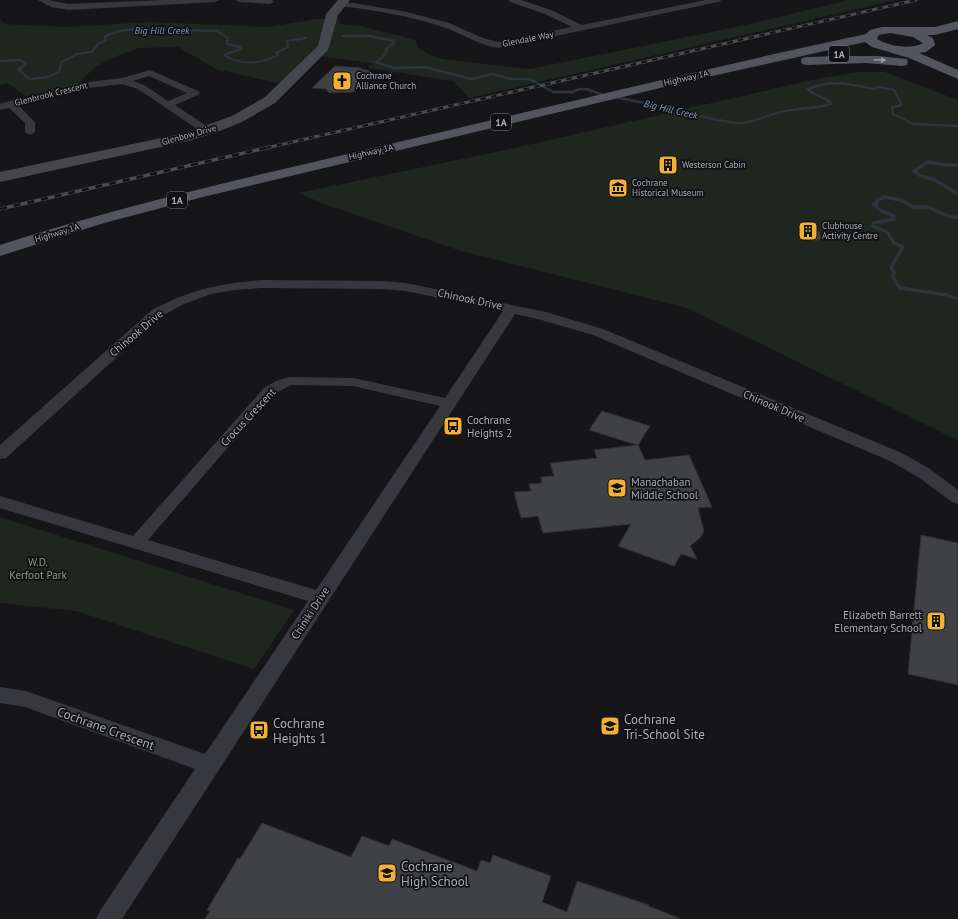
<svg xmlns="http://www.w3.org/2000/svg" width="958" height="919" font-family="'PT Sans',sans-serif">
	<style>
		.green { fill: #1e261f }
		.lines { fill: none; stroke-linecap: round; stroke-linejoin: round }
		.stream-far1 { stroke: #2c353c; stroke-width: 2.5 }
		.stream { stroke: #2c353c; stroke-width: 3.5 }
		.building { fill: #404145; stroke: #303034 }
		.street { fill: #37383d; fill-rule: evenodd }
		.secondary { fill: #45474d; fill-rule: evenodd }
		.primary { fill: #53555c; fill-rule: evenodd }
		.rail-far1-casing { stroke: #4a4c52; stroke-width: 3 }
		.rail-casing { stroke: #4a4c52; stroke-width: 3.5 }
		.rail-far1 { stroke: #111113; stroke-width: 2; stroke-dasharray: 5.5; stroke-linecap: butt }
		.rail { stroke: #111113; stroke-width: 2.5; stroke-dasharray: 7; stroke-linecap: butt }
		.oneway { fill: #979ba6 }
		.labels { text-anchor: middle; stroke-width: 3.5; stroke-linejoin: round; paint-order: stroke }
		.far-street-label { font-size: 9px; fill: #a8adb8; stroke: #111113 }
		.far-poi-label { font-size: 9px; fill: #a8adb8; stroke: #111113; text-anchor: start }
		.far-water-label { font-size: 10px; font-style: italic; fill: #7f9bb3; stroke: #111113 }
		.shield { fill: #111113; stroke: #7b7e86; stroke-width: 1 }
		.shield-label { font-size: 10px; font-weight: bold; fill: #a8adb8 }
		.street-label { font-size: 11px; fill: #a8adb8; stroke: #111113 }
		.poi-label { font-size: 11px; fill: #a8adb8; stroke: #111113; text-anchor: start }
		.park-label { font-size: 11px; fill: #7fa381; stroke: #111113 }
		.near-poi-label { font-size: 13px; fill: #a8adb8; stroke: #111113; text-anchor: start }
		.near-street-label { font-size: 13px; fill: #a8adb8; stroke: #111113 }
	</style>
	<rect width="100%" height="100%" fill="#161618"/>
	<!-- green -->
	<path class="green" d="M849,0H896L469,98L453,81L368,68L371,63L317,56L286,85L216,69L178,47L139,48L117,56L95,67L78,84L26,96L8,83L0,85V19L5,24L67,27L148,22L268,27L316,19H339L340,24L361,26L415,40L418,48L432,56L443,59L530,69L741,26Z
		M860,72H885L958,100V441L931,427L687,308L461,251L324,204L299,193L515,148L821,78Z
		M0,517L294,610L254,669L76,611L0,603Z"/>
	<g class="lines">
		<!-- stream-far1 -->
		<path class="stream-far1" d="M343,36H369L394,41V43L386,49L387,50L383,57L376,62L393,68L425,67L471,79L493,74L510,79H530L553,92H572L580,89H586L606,96
			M0,61L20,60L26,63L19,70L29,79L47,77L59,72L62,62L77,54L92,52L98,44L106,40L105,36L120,31L135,29L217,31L228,38L227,44L240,47L241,49L226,54L225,56C242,65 261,64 278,55L276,53L288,47L287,41L306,38
			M613,97C639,101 663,107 688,113C705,117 722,122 739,123C754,123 766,115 781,112C798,108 815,109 832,104C825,96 815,97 808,89C832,79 849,84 874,89L879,87L894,90L902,105L892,107L893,114L913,124L958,126"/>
		<!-- stream -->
		<path class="stream" d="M958,165H945L928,162L914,171L919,175L935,180L958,194
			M958,217L948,216L928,207H913L901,200L885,197L877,200V203L873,204L881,211L894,216V219L874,223L873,226L887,232L894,243L903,247L891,268L894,272L893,278L900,288L947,295L958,299"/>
	</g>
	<!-- building -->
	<path class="building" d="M335,66L362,68L361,69L372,71L369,74H372L360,88L353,92L329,93L326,89L312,88Z
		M801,226L817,227L822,240H809L806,238Z
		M602,411L650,426L638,445L645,460L689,455L712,507L698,508L704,531L700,538L690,546L697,559L681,554L674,566L618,546L631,524L543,533L538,516L521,518L514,492L531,491L529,484L542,483L541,477L554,476L550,463L597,458L594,450L637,445L589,430Z
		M921,535L958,543V685L908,674Z
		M262,823L351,857L362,836L389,846L392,839L477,871L481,860L490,863L493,855L551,876L542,902L567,912L577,881L649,905L648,906L679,918L678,919H205L210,911L207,910L238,858L240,859Z"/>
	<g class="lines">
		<!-- street -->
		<path class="street" d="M38,0H49L68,4L163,0H219L215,2L68,10L51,7Z
			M235,0H272L274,2L270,4L239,2Z
			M509,0H521L551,10L582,25L706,0H722L718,2L498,48C478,45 462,33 443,27C410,16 375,10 340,6L336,4L340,2L353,3L407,12L449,23L483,38L498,42L572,27L545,14L510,2Z
			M150,70L198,91L200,93L198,95L175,105L211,129L212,131L211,133H203L138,89L122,84L80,89L18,105L35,122V132L30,135L25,132V123L9,108L0,110V104L7,102L80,83L122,78ZM149,76L187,93L168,101L144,85L133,81Z
			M262,280L382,281L406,283L546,312L603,329L902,453L930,469L958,490V504L952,502L918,477L890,461L593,335L538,319L515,314L122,919H96L100,911L195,769L25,707L0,703V687L26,691L205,754L308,601L0,508V496L133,536L264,388L276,381L289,377L353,378L445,398L503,311L406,291L382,289L262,288L235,290L211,294L182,305L162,316L6,458L0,459V445L152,310C189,290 221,283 262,280ZM291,385L353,386L440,406L316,590L148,540L274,394Z"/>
		<!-- secondary -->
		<path class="secondary" d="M338,0H350L338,15L328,50L275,103L242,122L212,134L188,141L0,182V172L185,133L232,116L265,97L318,46L326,14Z"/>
		<!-- primary -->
		<path class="primary" d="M958,21V29L935,35H927L933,38L935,45L926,52L919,53L958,70V79L909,58L872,47L865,42L694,80L203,197L104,223L0,256V245C132,202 268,173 403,141C557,105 711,67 866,34L870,30L882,27H935ZM890,33L913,37L923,43C911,50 888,46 877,39L879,35Z
			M843,56H878L907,59L908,62L907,65L902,66L866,63L807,65L802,64L801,61L802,58L807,57Z"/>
		<defs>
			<path id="rail-far1" d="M266,148L916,0"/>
			<path id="rail" d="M0,209L270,147"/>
		</defs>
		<!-- rail-far1 casing -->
		<use href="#rail-far1" class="rail-far1-casing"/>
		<!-- rail casing -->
		<use href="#rail" class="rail-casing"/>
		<!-- rail-far1 -->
		<use href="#rail-far1" class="rail-far1"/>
		<!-- rail -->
		<use href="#rail" class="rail"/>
	</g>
	<!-- one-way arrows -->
	<defs><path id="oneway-solid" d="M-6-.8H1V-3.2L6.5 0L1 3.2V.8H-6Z"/></defs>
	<use class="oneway" href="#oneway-solid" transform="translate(880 60) rotate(3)"/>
	<!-- icons -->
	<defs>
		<symbol id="church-square" viewBox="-11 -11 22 22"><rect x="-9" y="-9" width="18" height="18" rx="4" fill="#f2b134" stroke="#111113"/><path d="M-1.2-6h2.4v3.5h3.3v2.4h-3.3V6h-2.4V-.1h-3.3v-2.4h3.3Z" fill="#111"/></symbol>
		<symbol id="building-square" viewBox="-11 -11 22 22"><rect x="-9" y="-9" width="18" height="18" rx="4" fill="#f2b134" stroke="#111113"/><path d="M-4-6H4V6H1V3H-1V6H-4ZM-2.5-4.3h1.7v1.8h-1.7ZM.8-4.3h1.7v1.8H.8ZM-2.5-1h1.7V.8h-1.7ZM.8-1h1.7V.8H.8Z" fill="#111"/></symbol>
		<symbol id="museum-square" viewBox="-11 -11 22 22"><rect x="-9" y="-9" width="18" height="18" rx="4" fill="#f2b134" stroke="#111113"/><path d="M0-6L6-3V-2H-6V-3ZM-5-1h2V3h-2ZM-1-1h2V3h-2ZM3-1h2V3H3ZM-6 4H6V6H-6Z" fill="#111"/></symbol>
		<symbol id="bus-square" viewBox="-11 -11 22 22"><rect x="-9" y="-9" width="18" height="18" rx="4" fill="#f2b134" stroke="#111113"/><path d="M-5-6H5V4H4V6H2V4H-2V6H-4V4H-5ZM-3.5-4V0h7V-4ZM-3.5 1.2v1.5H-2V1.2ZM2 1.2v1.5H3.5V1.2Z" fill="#111"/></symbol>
		<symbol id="school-square" viewBox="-11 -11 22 22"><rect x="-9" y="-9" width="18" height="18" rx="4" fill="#f2b134" stroke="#111113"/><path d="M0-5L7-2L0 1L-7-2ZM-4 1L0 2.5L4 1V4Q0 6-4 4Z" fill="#111"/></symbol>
	</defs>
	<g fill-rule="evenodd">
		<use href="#church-square" x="331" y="70" width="22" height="22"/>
		<use href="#building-square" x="657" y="154" width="22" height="22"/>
		<use href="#museum-square" x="607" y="177" width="22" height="22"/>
		<use href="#building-square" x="797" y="220" width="22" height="22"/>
		<use href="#bus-square" x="442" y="415" width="22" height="22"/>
		<use href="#school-square" x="606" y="477" width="22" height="22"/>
		<use href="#building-square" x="925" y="610" width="22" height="22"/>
		<use href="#school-square" x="599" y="715" width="22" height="22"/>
		<use href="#bus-square" x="248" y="719" width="22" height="22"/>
		<use href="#school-square" x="376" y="862" width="22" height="22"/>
	</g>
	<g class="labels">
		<!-- far-street labels -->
		<g class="far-street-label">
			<text transform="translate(528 39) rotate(-11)" y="3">Glendale Way</text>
			<text transform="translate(686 78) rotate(-13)" y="3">Highway 1A</text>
			<text transform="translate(51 94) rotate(-14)" y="3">Glenbrook Crescent</text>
			<text transform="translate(189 135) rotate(-15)" y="3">Glenbow Drive</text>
			<text transform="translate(371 152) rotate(-13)" y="3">Highway 1A</text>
			<text transform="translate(57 233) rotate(-17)" y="3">Highway 1A</text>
		</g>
		<!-- far-poi labels -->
		<g class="far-poi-label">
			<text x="356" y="79">Cochrane<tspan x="356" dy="10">Alliance Church</tspan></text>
			<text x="682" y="168">Westerson Cabin</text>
			<text x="632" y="186">Cochrane<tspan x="632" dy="10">Historical Museum</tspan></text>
			<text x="822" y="229">Clubhouse<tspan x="822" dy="10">Activity Centre</tspan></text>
		</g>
		<!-- far-water labels -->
		<g class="far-water-label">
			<text x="162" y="34">Big Hill Creek</text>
			<text transform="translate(671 109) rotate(13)" y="4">Big Hill Creek</text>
		</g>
		<!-- shield labels -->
		<g class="shield">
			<rect x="829" y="46" width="20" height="16" rx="3"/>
			<rect x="491" y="114" width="20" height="16" rx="3"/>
			<rect x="167" y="192" width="20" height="16" rx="3"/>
		</g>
		<g class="shield-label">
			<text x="839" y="58">1A</text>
			<text x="501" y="126">1A</text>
			<text x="177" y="204">1A</text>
		</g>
		<!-- street labels -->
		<g class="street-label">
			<text transform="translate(470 299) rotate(12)" y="4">Chinook Drive</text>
			<text transform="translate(136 333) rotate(-40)" y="4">Chinook Drive</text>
			<text transform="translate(774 406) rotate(23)" y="4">Chinook Drive</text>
			<text transform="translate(248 417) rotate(-47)" y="4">Crocus Crescent</text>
			<text transform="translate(310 613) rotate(-57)" y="4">Chiniki Drive</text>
		</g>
		<!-- poi labels -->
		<g class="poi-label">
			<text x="467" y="424">Cochrane<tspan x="467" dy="13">Heights 2</tspan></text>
			<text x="631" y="486">Manachaban<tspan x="631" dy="13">Middle School</tspan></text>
			<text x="922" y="619" text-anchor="end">Elizabeth Barrett<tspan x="922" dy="13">Elementary School</tspan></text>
		</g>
		<!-- park labels -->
		<g class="park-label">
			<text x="38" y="566">W.D.<tspan x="38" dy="13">Kerfoot Park</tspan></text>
		</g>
		<!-- near-poi labels -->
		<g class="near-poi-label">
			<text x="624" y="724">Cochrane<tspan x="624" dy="15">Tri-School Site</tspan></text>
			<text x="273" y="728">Cochrane<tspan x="273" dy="15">Heights 1</tspan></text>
			<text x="401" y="871">Cochrane<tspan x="401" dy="15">High School</tspan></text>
		</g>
		<!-- near-street labels -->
		<g class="near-street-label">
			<text transform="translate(106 728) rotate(20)" y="5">Cochrane Crescent</text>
		</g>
	</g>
</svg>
